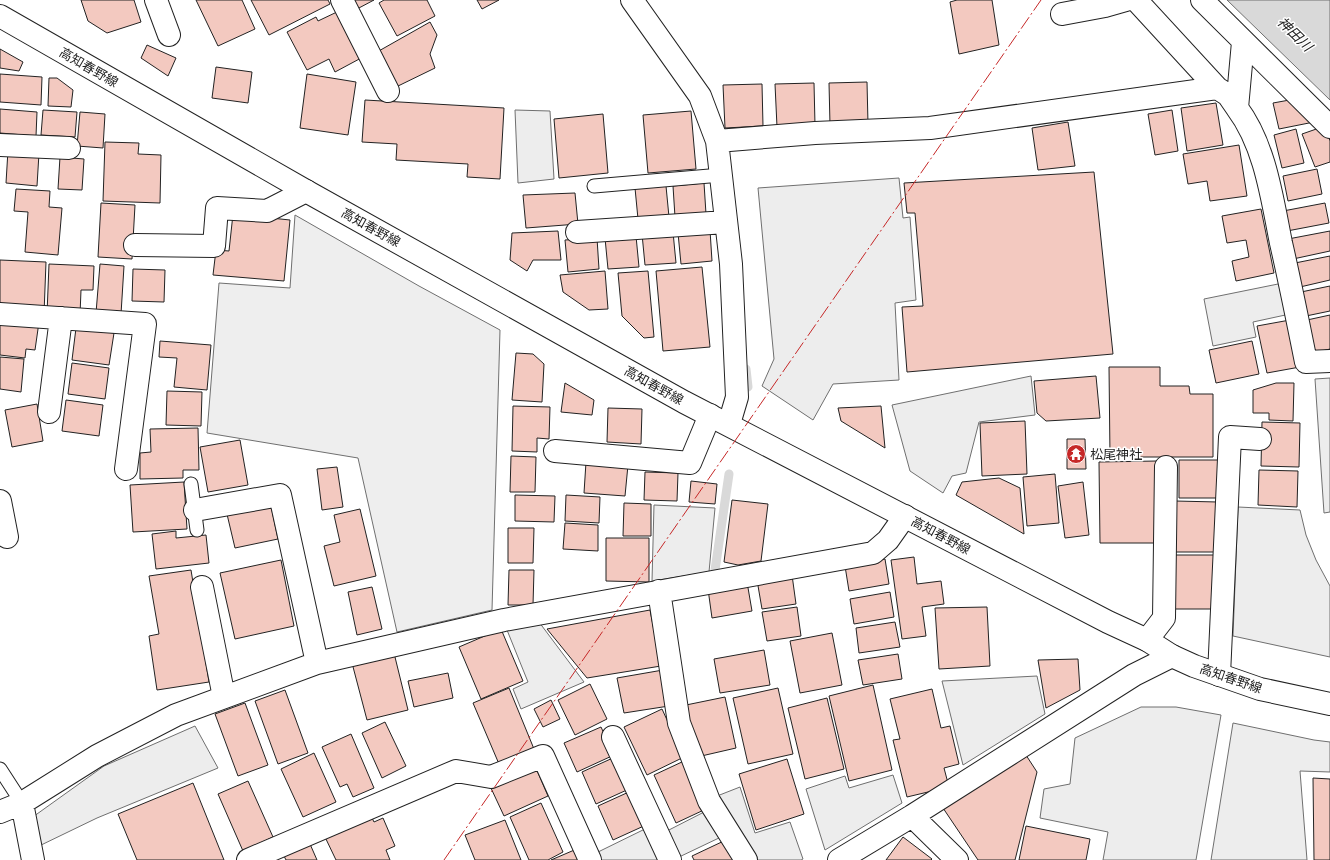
<svg xmlns="http://www.w3.org/2000/svg" width="1330" height="860" font-family="'IBM Plex Sans','Noto Sans JP',sans-serif">
	<style>
		.green { fill: #eee; stroke: #6f6f6f }
		.parking { fill: #ededed; stroke: #6f6f6f }
		.water { fill: #d9d9d9; stroke: #6f6f6f }
		.lines { fill: none; stroke-linecap: round; stroke-linejoin: round }
		.stream { stroke: #d9d9d9; stroke-width: 9 }
		.building { fill: #f3c9c0; stroke: #222 }
		.lane-casing { stroke: #222; stroke-width: 15 }
		.street-casing { stroke: #222; stroke-width: 24 }
		.primary-casing { stroke: #222; stroke-width: 24 }
		.lane { stroke: #fff; stroke-width: 13 }
		.street { stroke: #fff; stroke-width: 22 }
		.primary { stroke: #fff; stroke-width: 22 }
		.power { stroke: #c62828; stroke-width: 1; stroke-dasharray: 14 3 2 3; stroke-linecap: butt }
		.labels { text-anchor: middle; stroke-width: 3; stroke-linejoin: round; paint-order: stroke }
		.street-label { font-size: 13px; fill: #222; stroke: #fff }
		.poi-label { font-size: 13px; fill: #222; stroke: #fff; text-anchor: start }
		.water-label { font-size: 14px; font-style: italic; fill: #222; stroke: #fff }
	</style>
	<rect width="100%" height="100%" fill="#fff"/>
	<!-- green -->
	<path class="green" d="M295,215L419,286L500,330L492,610L397,632L358,458L207,433L219,283L290,288Z"/>
	<!-- parking -->
	<path class="parking" d="M515,110L550,111L554,179L518,183Z
		M899,178L903,218L910,217L916,300L895,303L899,380L833,384L813,420L762,386L774,359L758,188Z
		M1283,283L1290,314L1253,322L1256,337L1213,346L1204,299Z
		M1031,376L1035,415L979,422L966,473L952,476L943,493L910,471L892,405Z
		M1330,378V512L1324,513L1315,379Z
		M654,505L715,508L709,572L652,581Z
		M1238,507L1300,510L1306,535L1316,560L1330,586V657L1233,636Z
		M539,622L584,682L521,709L513,689L528,682L507,630Z
		M1037,676L1045,714L963,765L942,681Z
		M1141,707H1176L1221,715L1196,860H1103L1108,832L1040,818L1044,789L1070,784L1075,738Z
		M1233,723L1314,740L1330,742V772L1300,771L1307,860H1211Z
		M195,726L218,768L97,818L37,847L30,819L104,766Z
		M893,775L902,803L825,850L806,789L845,776L849,788Z
		M740,787L755,833L790,822L803,859L801,860H752L712,798Z
		M708,810L721,837L677,858L665,832Z
		M649,827L664,860H599L596,853Z"/>
	<!-- water -->
	<path class="water" d="M1227,0H1330V100Z"/>
	<g class="lines">
		<!-- stream -->
		<path class="stream" d="M746,369L748,387
			M715,570L729,474"/>
	</g>
	<!-- building -->
	<path class="building" d="M81,0H134L141,22L107,33L88,21Z
		M196,0H242L255,29L218,46Z
		M251,0H328L330,4L269,35Z
		M352,0H374L357,9Z
		M384,0H427L435,16L397,36L379,3Z
		M477,0H499L482,9Z
		M957,0H992L999,45L959,54L950,2Z
		M339,11L363,57L335,72L329,59L307,70L287,32L316,17L318,21Z
		M430,22L437,35L430,54L435,68L396,87L377,52Z
		M147,45L176,58L168,76L141,58Z
		M0,49L23,62L19,71L0,68Z
		M216,67L252,72L248,103L212,98Z
		M0,74L42,77L41,105L0,102Z
		M307,74L356,82L348,135L300,128Z
		M49,78H57L73,90L71,107L48,106Z
		M867,82L868,124L830,125L829,83Z
		M814,83L815,125L777,127L775,84Z
		M762,84L763,126L725,128L723,85Z
		M1295,99L1314,122L1279,129L1273,103Z
		M365,100L504,108L500,179L467,177L468,164L396,160L397,144L362,142Z
		M1216,103L1223,145L1187,151L1181,108Z
		M0,109L37,112L36,136L0,133Z
		M43,110L77,112L75,137L41,135Z
		M1172,110L1178,151L1155,155L1148,114Z
		M691,111L696,169L648,173L643,115Z
		M80,112L105,114L103,148L77,146Z
		M603,114L608,173L559,178L554,119Z
		M1068,122L1075,166L1038,170L1032,128Z
		M1325,126L1330,141V162L1315,167L1302,134Z
		M1296,129L1304,163L1282,168L1274,135Z
		M105,142L139,143L138,154L161,155L160,203L103,201Z
		M1239,145L1247,196L1210,201L1207,181L1188,184L1183,154Z
		M8,150L39,153L37,186L6,183Z
		M60,157L84,159L82,190L58,189Z
		M1317,169L1322,194L1288,201L1283,176Z
		M1094,172L1113,354L907,372L902,307L923,306L915,213H907L904,183Z
		M704,183L706,214L675,217L673,186Z
		M666,186L669,217L638,219L635,188Z
		M16,189L50,191L49,207L62,208L58,255L25,252L28,212L14,211Z
		M575,193L578,224L526,228L523,195Z
		M101,203L135,205L132,259L98,257Z
		M1325,203L1329,223L1287,231L1283,211Z
		M1261,209L1274,273L1236,281L1232,261L1249,257L1246,240L1227,243L1222,216Z
		M233,214L290,220L284,281L213,275L216,250L229,251Z
		M710,230L712,261L681,264L678,233Z
		M558,231L561,260H533L527,271L510,260L512,233Z
		M1330,231V251L1293,259L1288,239Z
		M673,232L676,263L645,265L642,234Z
		M636,236L639,267L608,269L605,238Z
		M597,238L599,269L568,272L565,240Z
		M1330,256V280L1300,287L1295,263Z
		M0,260L46,262L44,314L0,310Z
		M49,264L94,266L93,290H81L80,315L47,314Z
		M100,264L124,266L121,314L96,313Z
		M702,267L710,347L663,351L656,271Z
		M133,269L165,270L164,302L132,301Z
		M605,271L608,309L589,310L563,292L560,275Z
		M648,271L654,337L644,338L622,316L618,273Z
		M1330,286V311L1306,316L1301,292Z
		M1330,315V349L1314,353L1307,320Z
		M0,317L39,322L35,350L26,349L25,358L0,355Z
		M1290,320L1300,367L1267,373L1257,326Z
		M76,328L114,333L109,365L72,360Z
		M160,341L211,345L207,390L174,387L177,358L159,357Z
		M1252,341L1259,374L1216,383L1209,350Z
		M516,353L533,354L544,364L542,402L512,400Z
		M0,357L24,359L21,392L0,389Z
		M72,363L109,368L105,399L68,394Z
		M1109,367H1160V386H1189L1190,394H1213V457H1110Z
		M1096,376L1100,418L1046,421L1037,413L1034,381Z
		M565,383L594,400L592,415L561,412Z
		M1276,383H1294L1293,421L1269,420V413H1253V390Z
		M167,391L202,392L201,426L166,425Z
		M66,400L103,405L99,436L62,431Z
		M37,404L43,441L12,447L5,410Z
		M513,406L550,407L549,439L537,438V452L512,451Z
		M881,406L885,448L841,421L838,408Z
		M608,408L642,409L641,444L607,442Z
		M1025,421L1027,474L982,476L980,423Z
		M1262,422L1300,423L1299,467L1261,466Z
		M198,428L199,470H183V478L140,479V453L151,452L150,429Z
		M1067,439H1085L1086,469H1067Z
		M240,440L248,485L208,492L200,447Z
		M511,456L536,457L535,492H510Z
		M1179,460H1218V498H1179Z
		M1157,461V543H1100L1099,462Z
		M586,462L628,465L625,496L584,493Z
		M337,467L343,507L322,510L317,469Z
		M1259,470L1298,471L1297,507L1258,505Z
		M645,472L678,473L677,501L644,500Z
		M1055,474L1059,523L1027,526L1023,477Z
		M999,478L1020,488L1024,534L956,495L962,482Z
		M691,481L717,484L715,504L689,502Z
		M184,482L187,529L133,532L130,485Z
		M1083,482L1089,535L1065,538L1058,486Z
		M515,495L555,496L554,522L515,521Z
		M566,495L600,497L599,523L565,521Z
		M732,500L768,504L761,561L738,565L724,562Z
		M270,501L278,539L235,548L226,510Z
		M1175,501L1218,502L1217,552H1175Z
		M624,503L651,504V536H623Z
		M360,509L376,576L334,586L324,546L340,542L334,515Z
		M565,523L598,525V551L563,549Z
		M508,528H534L533,563H508Z
		M176,531V538L206,535L209,563L156,569L152,534Z
		M606,538H649V582L606,581Z
		M1174,555H1216V609H1175Z
		M914,557L917,584L941,581L944,604L922,607L926,636L902,639L891,560Z
		M885,559L889,584L849,591L845,566Z
		M281,560L294,626L235,639L220,573Z
		M191,570L209,682L157,690L149,636L159,634L149,576Z
		M509,570H534L533,605H508Z
		M792,575L796,604L762,609L757,580Z
		M747,582L752,611L712,618L708,589Z
		M372,587L382,629L357,635L348,592Z
		M890,592L894,617L854,624L850,599Z
		M797,607L801,636L767,641L762,612Z
		M987,607L990,666L939,669L935,608Z
		M650,610L661,666L587,678L547,629Z
		M895,622L900,647L859,653L856,628Z
		M501,629L523,681L481,699L459,647Z
		M832,633L842,685L800,693L790,641Z
		M764,650L770,685L720,693L714,659Z
		M394,653L408,710L367,720L352,663Z
		M898,654L902,679L863,685L858,660Z
		M1078,659L1080,690L1046,708L1038,660Z
		M663,670L669,706L624,713L617,678Z
		M448,673L453,698L414,707L408,681Z
		M590,684L607,719L575,735L558,700Z
		M873,685L892,770L849,781L829,696Z
		M509,688L534,749L499,764L473,703Z
		M778,688L793,754L748,764L733,698Z
		M932,689L941,728L950,726L959,764L944,768L949,787L907,797L893,740L900,739L890,699Z
		M285,690L308,753L278,764L255,701Z
		M725,697L736,748L697,757L686,705Z
		M827,698L844,769L805,779L788,708Z
		M551,700L560,719L543,727L534,709Z
		M245,703L268,765L238,776L215,714Z
		M662,709L684,757L647,775L624,727Z
		M385,722L406,766L382,778L362,733Z
		M601,727L614,755L577,772L564,743Z
		M351,734L374,788L353,797L347,784L340,787L322,747Z
		M1024,752L1037,772L1015,860H978L943,808Z
		M314,753L336,802L303,817L281,769Z
		M615,757L629,789L596,804L582,772Z
		M787,759L804,814L756,830L739,774Z
		M684,761L706,809L676,823L654,775Z
		M535,766L548,796L504,816L490,786Z
		M1313,778L1330,779V860H1314Z
		M248,781L273,837L243,851L218,794Z
		M193,783L224,860H137L118,814Z
		M631,791L646,825L613,840L598,806Z
		M541,803L563,852L548,860H529L510,817Z
		M371,816L374,822L383,818L395,846L386,850L390,860H336L325,837Z
		M505,820L521,860H475L465,835Z
		M1026,826L1090,839L1086,860H1019Z
		M903,837L932,859L931,860H886Z
		M728,839L737,860H694L692,856Z
		M310,844L317,860H286L284,856Z
		M579,848L584,860H551Z"/>
	<g class="lines">
		<defs>
			<path id="lane" d="M594,186L721,175
				M191,484L197,530
				M0,769L22,803"/>
			<path id="street" d="M156,0L169,35
				M342,0L388,91
				M632,0L700,96L717,141L731,264L737,397L729,424
				M1136,0L1217,88
				M1202,0L1330,127
				M1062,14L1105,6L1126,0
				M1237,108C1265,145 1272,198 1281,243C1290,282 1298,322 1306,362L1330,361
				M717,141L815,133L930,128L1217,88L1228,95L1237,108L1243,42
				M0,145L69,148
				M577,232L726,222
				M135,245L214,246L217,208L267,211L306,191
				M0,314L145,324L126,469
				M49,412L61,318
				M555,451L690,463L710,415
				M0,501L7,537
				M195,510L280,495L317,663
				M202,587L224,697
				M659,591L679,723L709,801L746,860
				M1147,640L1164,618L1166,467
				M1219,675L1230,437L1260,439
				M613,737L670,860
				M22,803L33,860
				M0,812L22,803L97,756L176,715L317,663L504,620L873,553L888,540L905,516
				M912,816L957,860
				M248,860L456,771L491,777L543,756L590,860
				M839,860L912,816L1134,675L1172,656"/>
			<path id="primary" d="M0,16L306,191L684,402L1108,622L1147,640L1172,656L1194,666L1260,689L1330,704"/>
		</defs>
		<!-- lane casing -->
		<use href="#lane" class="lane-casing"/>
		<!-- street casing -->
		<use href="#street" class="street-casing"/>
		<!-- primary casing -->
		<use href="#primary" class="primary-casing"/>
		<!-- lane -->
		<use href="#lane" class="lane"/>
		<!-- street -->
		<use href="#street" class="street"/>
		<!-- primary -->
		<use href="#primary" class="primary"/>
		<!-- power -->
		<path class="power" d="M444,860L1041,0"/>
	</g>
	<!-- icons -->
	<defs>
		<symbol id="temple-disc" viewBox="-11 -11 22 22"><circle r="9.5" fill="#c62828" stroke="#fff"/><path d="M0-6L5-2H3V0L6.5 2.5H4V6H1.5V3h-3V6H-4V2.5H-6.5L-3 0V-2H-5Z" fill="#fff"/></symbol>
	</defs>
	<g fill-rule="evenodd">
		<use href="#temple-disc" x="1065" y="443" width="22" height="22"/>
	</g>
	<g class="labels">
		<!-- street labels -->
		<g class="street-label">
			<text transform="translate(89 67) rotate(30)" y="5">高知春野線</text>
			<text transform="translate(371 227) rotate(29)" y="5">高知春野線</text>
			<text transform="translate(654 385) rotate(29)" y="5">高知春野線</text>
			<text transform="translate(941 535) rotate(28)" y="5">高知春野線</text>
			<text transform="translate(1231 678) rotate(19)" y="5">高知春野線</text>
		</g>
		<!-- poi labels -->
		<g class="poi-label">
			<text x="1090" y="459">松尾神社</text>
		</g>
		<!-- water labels -->
		<g class="water-label">
			<text transform="translate(1295 34) rotate(44)" y="5">神田川</text>
		</g>
	</g>
</svg>
